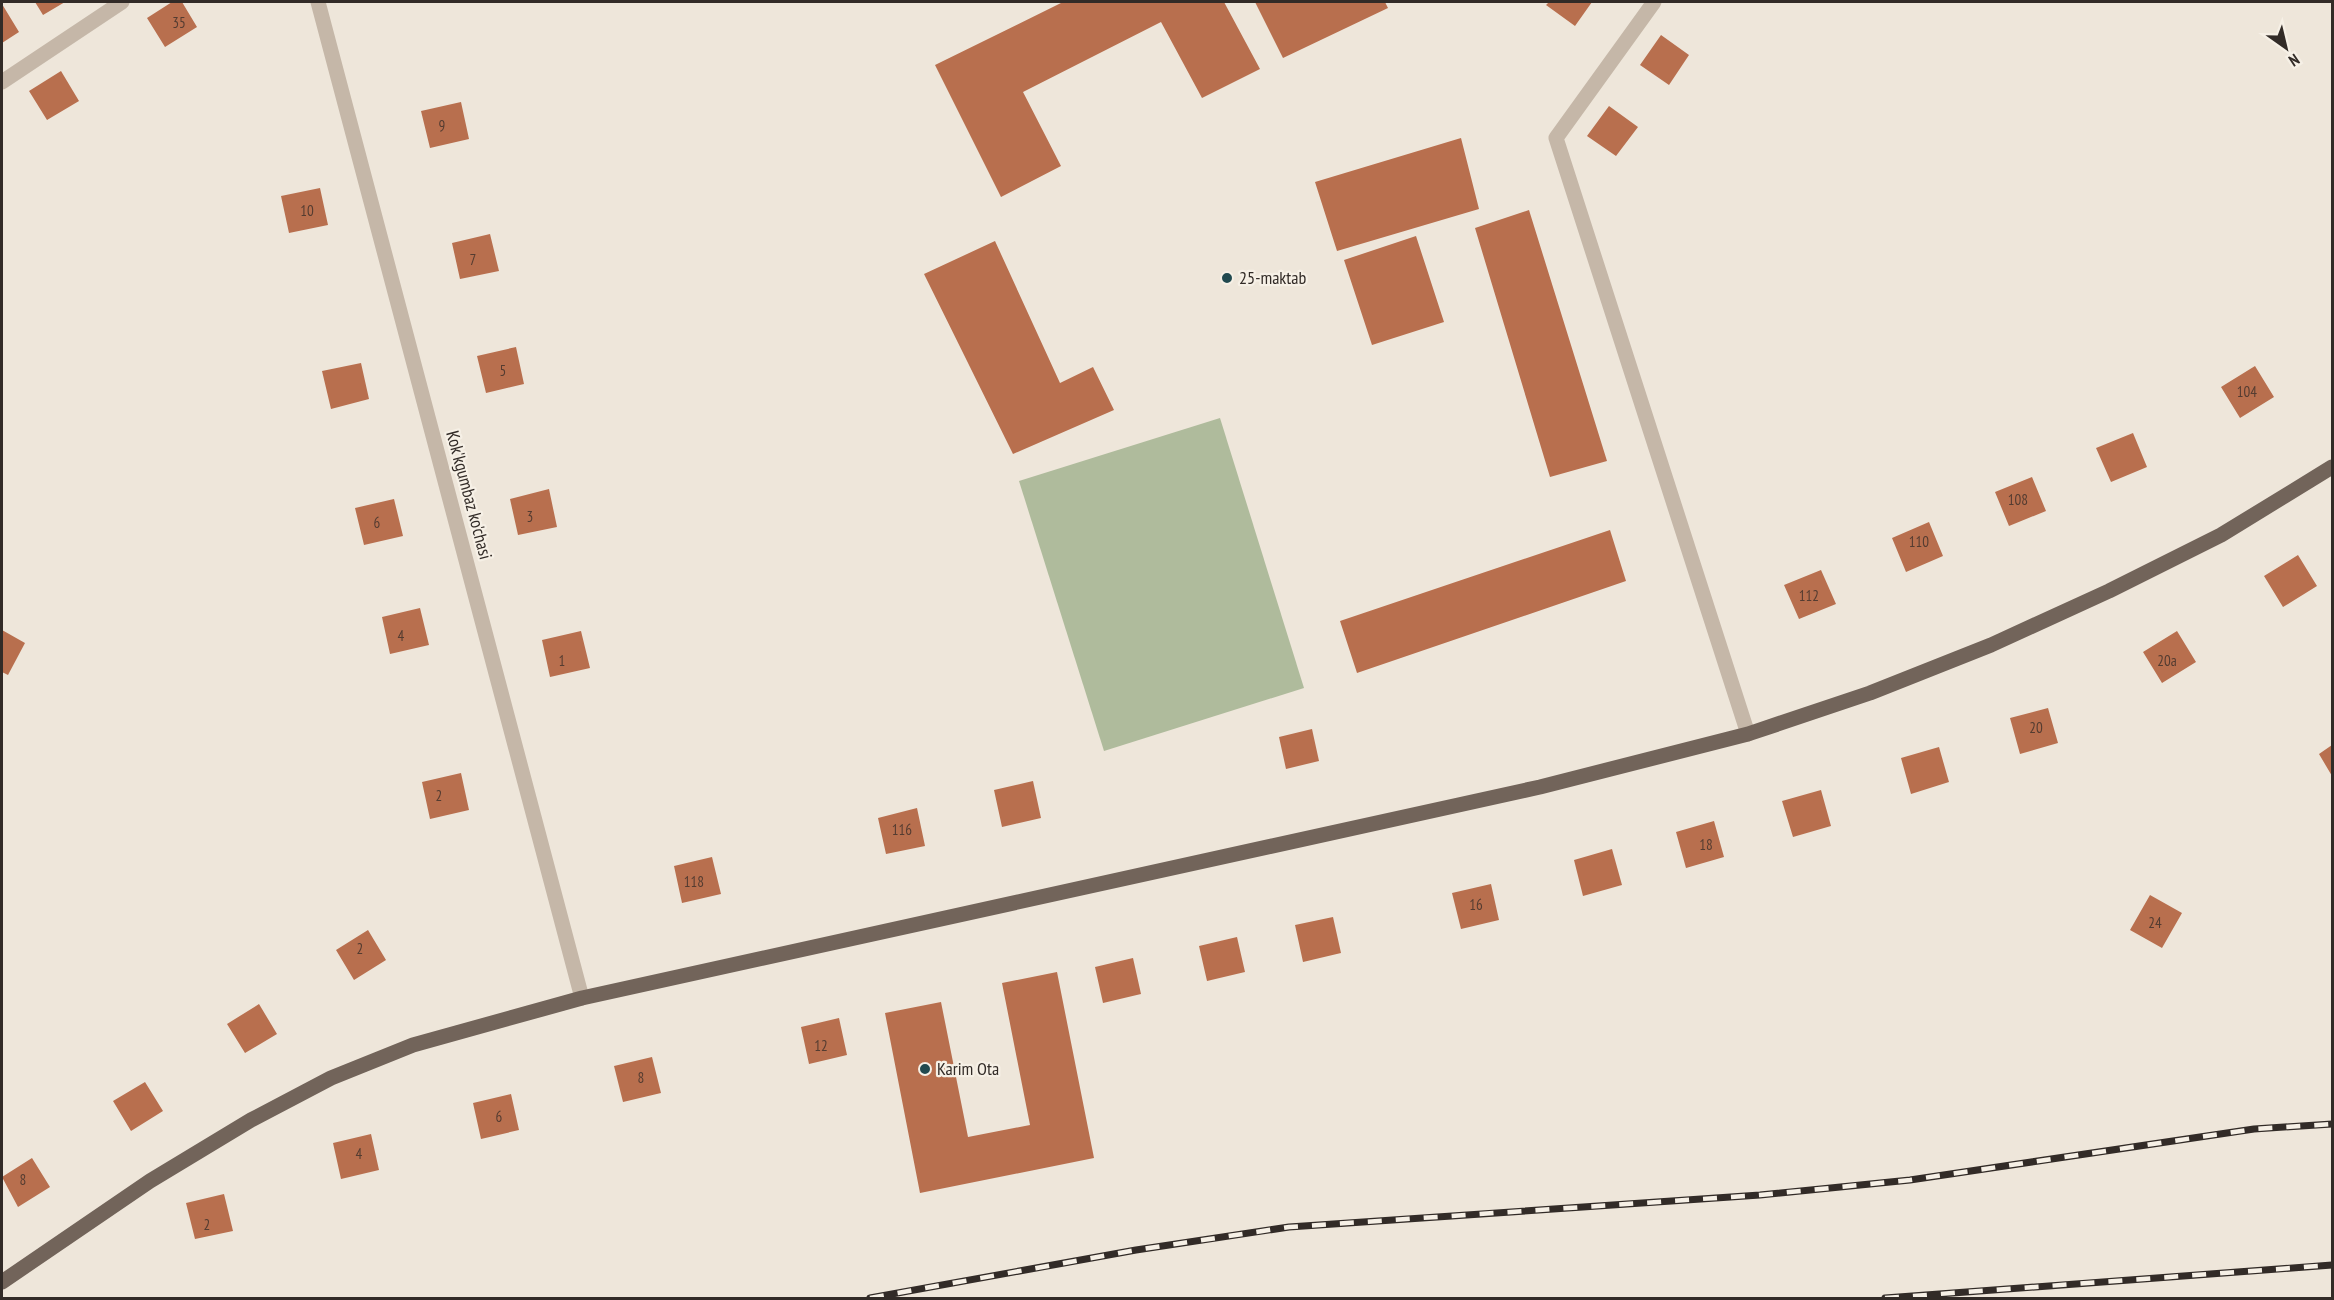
<svg xmlns="http://www.w3.org/2000/svg" width="2334" height="1300" font-family="'PT Sans Narrow',sans-serif">
	<style>
		.green { fill: #afbb9c }
		.building { fill: #b86f4e }
		.lines { fill: none; stroke-linecap: round; stroke-linejoin: round }
		.minor { stroke: #c5b7a8; stroke-width: 15 }
		.major { stroke: #72645a; stroke-width: 15 }
		.rail-casing { stroke: #322b27; stroke-width: 7 }
		.rail { stroke: #f6f0e6; stroke-width: 4.5; stroke-dasharray: 14; stroke-linecap: butt }
		.poi-dot { fill: #21494f; stroke: #f6f0e6; stroke-width: 2 }
		.labels { text-anchor: middle; stroke-width: 4.5; stroke-linejoin: round; paint-order: stroke }
		.number-label { font-size: 15px; fill: #543c31 }
		.poi-label { font-size: 18px; fill: #322b27; stroke: #f6f0e6; text-anchor: start }
		.street-label { font-size: 18px; fill: #322b27; stroke: #f6f0e6 }
	</style>
	<rect width="100%" height="100%" fill="#eee6da"/>
	<!-- green -->
	<path class="green" d="M1220,418L1304,688L1104,751L1019,481Z"/>
	<!-- building -->
	<path class="building" d="M35,2H65L43,15Z
		M172,2H182L197,27L165,47L147,18Z
		M1063,2H1224L1260,69L1202,98L1161,22L1023,92L1061,166L1001,197L935,65Z
		M1255,2H1385L1388,8L1283,58Z
		M1549,2H1592L1575,26L1546,5Z
		M2,4L19,32L2,43Z
		M1661,35L1689,55L1669,85L1640,65Z
		M61,71L79,101L47,120L29,91Z
		M461,102L469,139L430,148L421,111Z
		M1609,106L1638,127L1616,156L1587,136Z
		M1461,138L1479,209L1337,251L1315,182Z
		M320,188L328,225L289,233L281,196Z
		M1529,210L1607,461L1550,477L1475,228Z
		M490,234L499,271L460,279L452,243Z
		M1416,236L1444,322L1372,345L1344,260Z
		M995,241L1060,383L1093,367L1114,410L1013,454L924,274Z
		M516,347L524,384L486,393L477,356Z
		M361,363L369,399L331,409L322,371Z
		M2255,366L2274,397L2240,418L2221,387Z
		M2133,433L2147,467L2111,482L2096,448Z
		M2032,477L2046,511L2009,526L1995,492Z
		M549,489L557,527L518,535L510,499Z
		M394,499L403,536L364,545L355,508Z
		M1929,522L1943,556L1906,572L1892,538Z
		M1610,530L1626,581L1357,673L1340,621Z
		M2298,555L2317,586L2283,607L2264,576Z
		M1821,570L1836,604L1799,619L1784,585Z
		M420,608L429,645L390,654L382,617Z
		M2,630L25,643L8,675L2,672Z
		M581,631L590,668L550,677L542,640Z
		M2177,631L2196,662L2162,683L2143,652Z
		M2048,708L2058,743L2020,754L2010,718Z
		M1312,729L1319,761L1286,769L1279,737Z
		M2332,745V776L2319,754Z
		M1939,747L1949,782L1911,794L1901,758Z
		M461,773L469,810L430,819L422,782Z
		M1033,781L1041,818L1002,827L994,790Z
		M1821,790L1831,826L1793,837L1782,801Z
		M917,808L925,846L886,854L878,818Z
		M1714,821L1724,857L1686,868L1676,832Z
		M1612,849L1622,885L1583,896L1574,860Z
		M712,857L721,894L682,903L674,866Z
		M1491,884L1499,920L1461,929L1452,893Z
		M2150,895L2182,913L2162,948L2130,930Z
		M1333,917L1341,953L1303,962L1295,925Z
		M368,930L386,960L354,980L336,950Z
		M1237,937L1245,972L1207,981L1199,946Z
		M1133,958L1141,994L1103,1003L1095,967Z
		M1057,972L1094,1158L920,1193L885,1013L941,1002L968,1137L1030,1125L1002,983Z
		M259,1004L277,1034L245,1053L227,1024Z
		M839,1018L847,1055L809,1064L801,1027Z
		M652,1057L661,1093L623,1102L614,1066Z
		M145,1082L163,1111L131,1131L113,1101Z
		M511,1094L519,1130L481,1139L473,1103Z
		M371,1134L379,1170L341,1179L333,1143Z
		M32,1158L50,1187L18,1207L2,1177Z
		M224,1194L233,1231L195,1239L186,1203Z"/>
	<g class="lines">
		<!-- minor -->
		<path class="minor" d="M318,2L582,998
			M1654,2L1556,138L1748,734
			M2,82L122,2"/>
		<!-- major -->
		<path class="major" d="M2,1282L150,1181L251,1120L331,1078L413,1045L582,998L1540,787L1748,734L1870,693L1991,645L2109,591L2221,535L2332,467"/>
		<defs>
			<path id="rail" d="M870,1298L1136,1250L1289,1227L1760,1195L1910,1180L2254,1129L2332,1124
				M1885,1298L2332,1265"/>
		</defs>
		<!-- rail casing -->
		<use href="#rail" class="rail-casing"/>
		<!-- rail -->
		<use href="#rail" class="rail"/>
	</g>
	<!-- markers -->
	<g class="poi-dot">
		<circle cx="1227" cy="278" r="6"/>
		<circle cx="925" cy="1069" r="6"/>
	</g>
	<g class="labels">
		<!-- number labels -->
		<g class="number-label">
			<text x="179" y="28">35</text>
			<text x="442" y="131">9</text>
			<text x="307" y="216">10</text>
			<text x="473" y="265">7</text>
			<text x="503" y="376">5</text>
			<text x="2247" y="397">104</text>
			<text x="2018" y="505">108</text>
			<text x="530" y="522">3</text>
			<text x="377" y="528">6</text>
			<text x="1919" y="547">110</text>
			<text x="1809" y="601">112</text>
			<text x="401" y="641">4</text>
			<text x="562" y="666">1</text>
			<text x="2167" y="666">20a</text>
			<text x="2036" y="733">20</text>
			<text x="439" y="801">2</text>
			<text x="902" y="835">116</text>
			<text x="1706" y="850">18</text>
			<text x="694" y="887">118</text>
			<text x="1476" y="910">16</text>
			<text x="2155" y="928">24</text>
			<text x="360" y="954">2</text>
			<text x="821" y="1051">12</text>
			<text x="641" y="1083">8</text>
			<text x="499" y="1122">6</text>
			<text x="359" y="1159">4</text>
			<text x="23" y="1185">8</text>
			<text x="207" y="1230">2</text>
		</g>
		<!-- poi labels -->
		<g class="poi-label">
			<text x="1239" y="284">25-maktab</text>
			<text x="937" y="1075">Karim Ota</text>
		</g>
		<!-- street labels -->
		<g class="street-label">
			<text transform="translate(469 495) rotate(75)" y="6">Kok'kgumbaz ko'chasi</text>
		</g>
	</g>
	<!-- border -->
	<rect width="2334" height="1300" fill="none" stroke="#322b27" stroke-width="6"/>
	<!-- north arrow -->
	<g transform="translate(2286 48) rotate(146)" stroke="#f6f0e6" stroke-width="4.5" paint-order="stroke">
	<path d="M0-4.5L10 22L0 15L-10 22Z" fill="#322b27"/>
	<text y="-9" font-size="16" font-weight="bold" text-anchor="middle" fill="#322b27">N</text>
	</g>
</svg>
